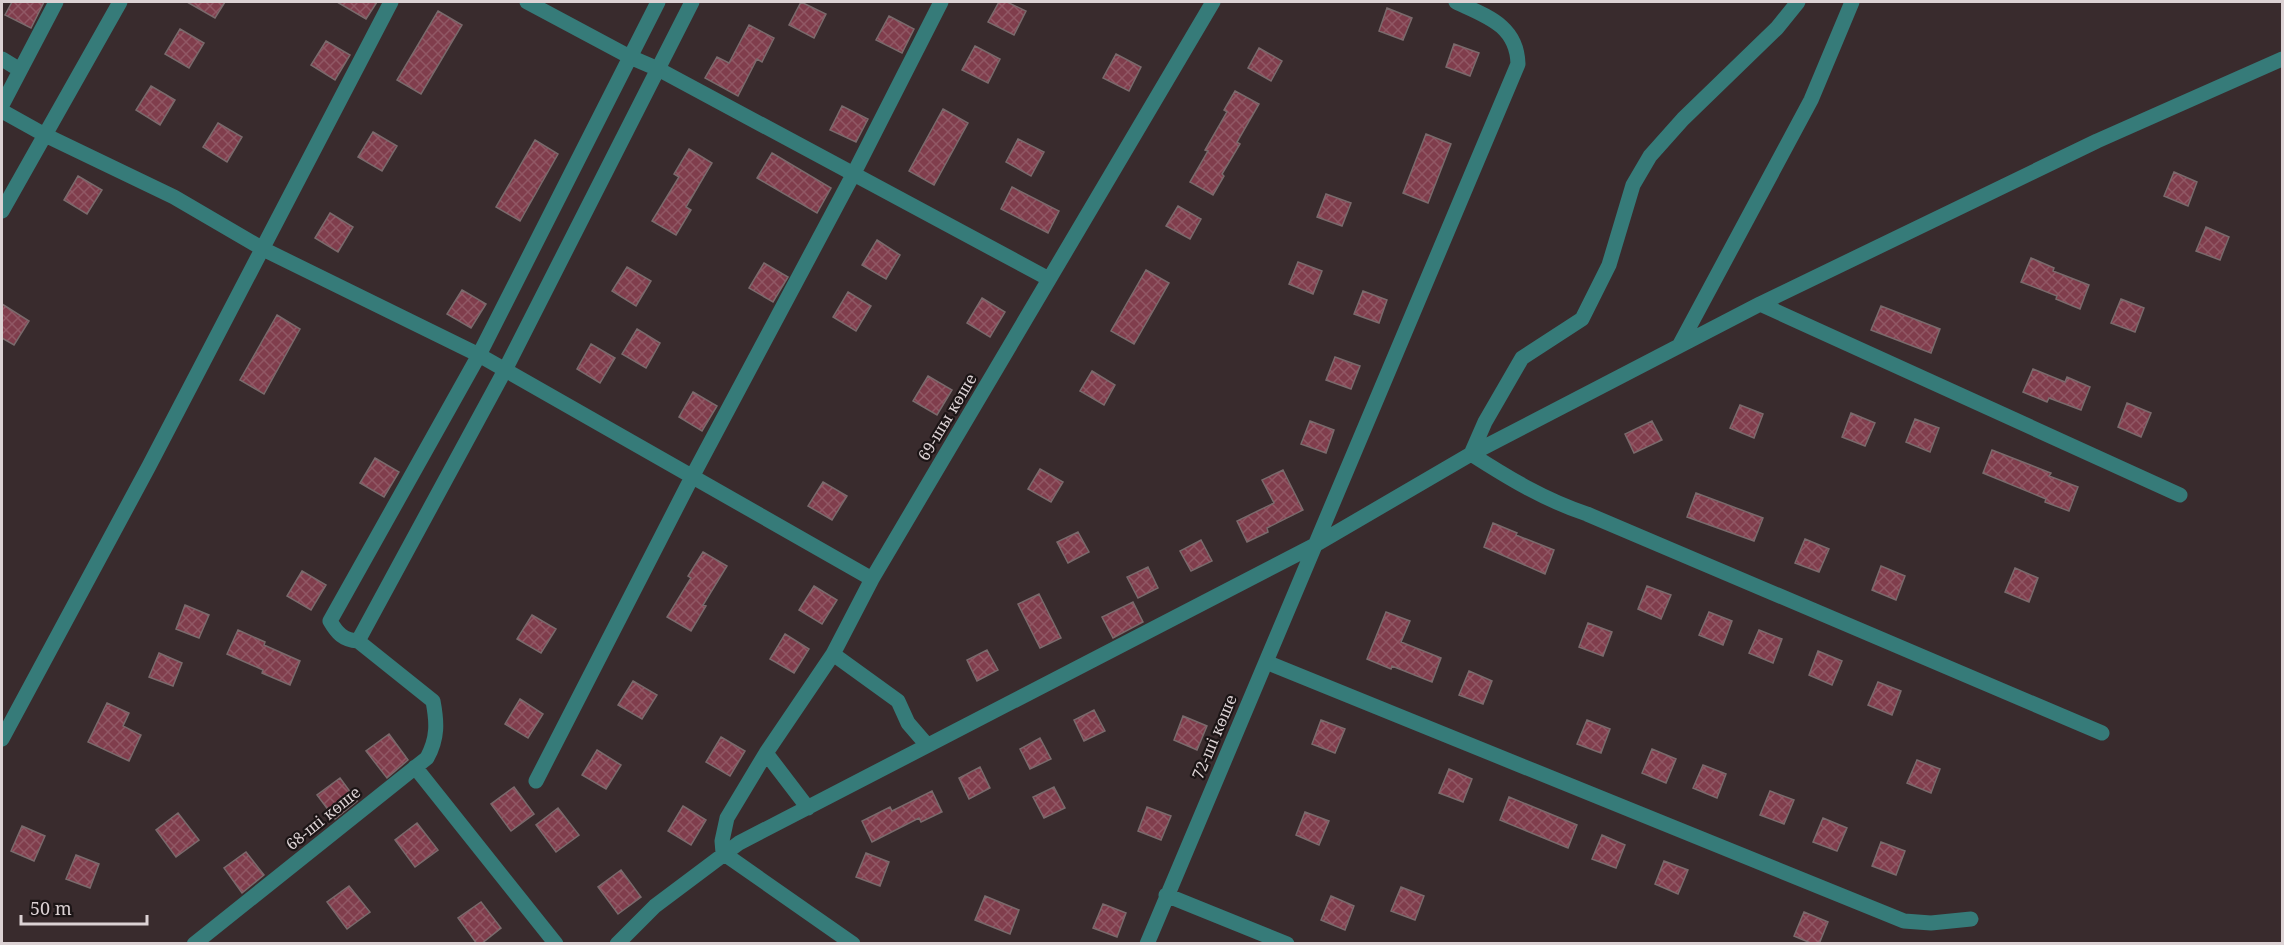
<svg xmlns="http://www.w3.org/2000/svg" width="2284" height="945" font-family="'Noto Serif',serif">
	<style>
		.building { fill: url(#building-cross-hatch); stroke: #7a6a6c; stroke-width: 1.5 }
		.lines { fill: none; stroke-linecap: round; stroke-linejoin: round }
		.minor { stroke: #367b79; stroke-width: 15 }
		.labels { text-anchor: middle; stroke-width: 4.5; stroke-linejoin: round; paint-order: stroke }
		.street-label { font-size: 16px; fill: #dcd2d4; stroke: #1c1516 }
	</style>
	<defs>
		<pattern id="building-cross-hatch" width="8" height="8" patternUnits="userSpaceOnUse" patternTransform="scale(1.5)"><rect width="8" height="8" fill="#803d4c"/><path d="M0 0l8 8M0 8l8-8" fill="none" stroke="#915865"/></pattern>
	</defs>
	<rect width="100%" height="100%" fill="#392b2d"/>
	<!-- building -->
	<path class="building" d="M12,2H44L31,28L5,15Z
		M187,2H225L215,18Z
		M337,2H377L366,19Z
		M801,2L826,14L814,38L789,25Z
		M999,2H1007L1026,11L1014,35L988,22Z
		M1387,8L1412,18L1403,40L1379,31Z
		M438,11L462,25L421,94L397,80Z
		M889,16L914,29L902,53L876,40Z
		M749,25L774,38L762,62L757,59L738,96L705,78L717,57L729,63Z
		M180,29L204,43L189,68L165,54Z
		M326,41L350,55L335,80L311,65Z
		M1454,44L1479,53L1470,76L1446,67Z
		M975,46L1000,59L988,83L962,70Z
		M1259,48L1282,61L1271,81L1248,68Z
		M1116,54L1141,67L1129,91L1103,78Z
		M151,86L175,100L160,125L136,110Z
		M1235,91L1259,104L1237,142L1240,144L1222,174L1224,176L1213,195L1190,182L1208,151L1205,150L1227,112L1224,110Z
		M842,106L868,119L856,142L830,130Z
		M943,109L968,123L934,185L909,171Z
		M218,123L242,137L227,162L203,147Z
		M373,132L397,146L382,171L358,157Z
		M1426,134L1451,144L1428,203L1403,193Z
		M1018,139L1044,152L1031,176L1006,162Z
		M535,140L558,154L520,221L496,207Z
		M689,149L712,163L686,207L691,210L676,235L652,221L679,177L674,174Z
		M772,153L831,188L817,213L757,178Z
		M2174,172L2197,182L2188,206L2164,196Z
		M78,176L102,190L87,214L64,200Z
		M1012,187L1059,211L1048,233L1001,209Z
		M1326,194L1351,203L1342,226L1317,217Z
		M1178,206L1201,219L1190,239L1166,226Z
		M330,213L353,227L338,252L315,238Z
		M2206,227L2229,237L2220,260L2196,251Z
		M877,240L900,255L886,279L862,265Z
		M2031,258L2054,268L2053,271L2089,285L2080,309L2056,299L2057,296L2021,282Z
		M1298,262L1322,271L1313,294L1289,284Z
		M764,263L788,277L773,302L749,288Z
		M627,267L651,281L636,306L612,291Z
		M1146,270L1169,283L1134,344L1111,331Z
		M462,290L486,304L471,328L447,314Z
		M1363,291L1387,300L1379,323L1354,314Z
		M848,292L871,306L856,331L833,317Z
		M982,298L1005,312L990,337L967,323Z
		M2121,299L2144,308L2135,332L2111,323Z
		M2,304L29,321L14,345L2,338Z
		M1881,306L1940,329L1931,353L1871,330Z
		M277,315L300,329L264,394L240,380Z
		M637,329L660,343L646,368L622,354Z
		M591,344L615,358L600,383L577,369Z
		M1335,357L1360,366L1351,389L1326,380Z
		M2033,369L2065,382L2067,377L2090,387L2081,410L2049,398L2047,402L2023,392Z
		M1092,371L1115,385L1104,405L1080,391Z
		M928,376L952,390L937,415L913,401Z
		M693,392L717,406L702,431L679,417Z
		M2127,403L2151,413L2141,437L2118,427Z
		M1740,405L1763,414L1754,438L1730,428Z
		M1851,413L1875,423L1865,446L1842,437Z
		M1915,419L1939,428L1930,452L1906,442Z
		M1310,421L1334,430L1326,453L1301,444Z
		M1652,421L1662,440L1634,453L1625,434Z
		M1992,450L2051,473L2049,476L2078,487L2069,511L2045,502L2046,499L1983,473Z
		M375,458L399,472L384,497L360,483Z
		M1040,469L1063,482L1051,502L1028,489Z
		M1283,470L1303,510L1267,528L1268,532L1247,542L1237,521L1274,503L1262,480Z
		M823,482L847,496L832,520L808,506Z
		M1696,493L1763,518L1754,541L1687,517Z
		M1493,523L1517,533L1516,535L1554,550L1545,574L1484,547Z
		M1078,532L1089,552L1068,563L1057,542Z
		M1805,539L1829,549L1819,572L1795,563Z
		M1201,540L1212,561L1191,571L1180,551Z
		M703,552L727,566L703,605L706,606L691,631L667,617L691,578L688,576Z
		M1881,566L1905,576L1896,600L1872,590Z
		M1148,567L1158,588L1138,598L1127,577Z
		M2015,568L2038,578L2029,602L2005,592Z
		M302,571L326,585L311,610L287,596Z
		M814,586L837,600L822,624L799,610Z
		M1647,586L1671,595L1661,619L1638,609Z
		M1039,594L1061,638L1040,648L1018,604Z
		M1133,602L1143,622L1113,638L1102,617Z
		M185,605L209,615L199,638L176,629Z
		M1386,612L1410,621L1401,642L1441,658L1432,682L1392,666L1391,669L1367,659Z
		M1709,612L1732,621L1723,645L1699,635Z
		M532,615L556,629L541,653L517,639Z
		M1588,623L1612,632L1603,656L1579,647Z
		M238,630L265,642L264,645L300,661L290,685L262,673L263,670L227,654Z
		M1759,630L1782,639L1773,663L1749,653Z
		M785,634L809,649L794,673L770,659Z
		M987,650L998,670L977,681L967,660Z
		M1818,651L1842,661L1832,685L1809,675Z
		M159,653L182,663L173,686L149,677Z
		M1469,671L1492,681L1483,704L1459,695Z
		M633,681L657,695L642,719L618,705Z
		M1878,682L1901,691L1892,715L1868,705Z
		M520,699L543,714L528,738L505,724Z
		M107,703L129,713L123,726L141,735L129,761L88,742Z
		M1094,710L1105,731L1084,741L1074,720Z
		M1183,716L1207,726L1197,750L1174,740Z
		M1321,720L1345,729L1335,753L1312,744Z
		M1587,720L1610,729L1601,753L1577,744Z
		M389,734L408,760L387,778L366,751Z
		M721,737L745,751L730,776L706,762Z
		M1040,738L1051,759L1030,769L1020,749Z
		M1652,749L1676,759L1666,783L1642,773Z
		M597,750L621,765L606,789L582,775Z
		M1917,760L1940,769L1931,793L1907,783Z
		M1703,765L1726,774L1717,798L1693,788Z
		M980,767L990,788L969,799L959,778Z
		M1449,769L1472,779L1463,802L1439,793Z
		M340,778L357,801L335,819L317,795Z
		M514,787L534,814L511,831L491,804Z
		M1054,787L1065,808L1044,818L1033,797Z
		M932,791L942,812L921,822L919,818L872,842L862,821L890,807L892,811Z
		M1770,791L1794,800L1784,824L1760,815Z
		M1509,797L1577,825L1568,848L1500,820Z
		M683,806L706,820L691,845L668,831Z
		M1147,807L1171,816L1161,840L1138,831Z
		M558,808L579,835L556,852L536,825Z
		M1305,812L1329,821L1319,845L1296,835Z
		M178,813L199,840L176,857L156,830Z
		M1823,818L1847,828L1837,851L1813,842Z
		M417,823L438,850L415,867L395,840Z
		M22,826L45,836L34,861L11,851Z
		M1602,835L1625,845L1616,868L1592,859Z
		M1881,842L1905,851L1896,875L1872,866Z
		M246,852L264,875L242,893L224,868Z
		M866,853L889,862L880,886L856,877Z
		M76,855L99,864L90,888L66,879Z
		M1664,861L1688,870L1678,894L1655,884Z
		M621,870L641,897L618,914L598,887Z
		M349,886L370,912L347,929L327,902Z
		M1401,887L1424,896L1415,920L1391,911Z
		M985,896L1019,910L1010,934L975,920Z
		M1331,896L1354,906L1345,930L1321,920Z
		M481,902L501,928L481,944H477L458,918Z
		M1103,904L1126,913L1117,937L1093,928Z
		M1804,912L1828,922L1819,944H1813L1794,936Z"/>
	<g class="lines">
		<!-- minor -->
		<path class="minor" d="M527,2L630,57L658,69L1049,279
			M1798,2L1777,28L1683,119L1650,156L1633,185L1609,265L1582,319L1522,358L1485,422L1471,454C1510,479 1543,499 1587,514L2102,733
			M2,59L20,70
			M2,105L56,2
			M2,111L45,135L174,197L263,249L479,355L872,579
			M2,211L120,2
			M1760,304L2180,495
			M1679,346L1811,100L1852,2
			M358,641L505,370L692,2
			M833,654L898,701L908,723L927,745
			M1266,662L1904,921L1931,923L1971,919
			M2,739L149,466L391,2
			M766,753L808,808
			M415,767L556,944
			M536,781L692,477L854,173L941,2
			M1166,895L1287,944
			M194,944L427,758C438,738 437,722 433,701L358,641C343,640 337,633 330,621L479,355L658,2
			M617,944L655,906L739,843L1315,545L1471,454L1760,304L2097,141L2282,59
			M853,944L723,853L722,841L727,818L766,753L833,654L872,579L1213,2
			M1147,944L1518,64C1517,25 1486,16 1456,2"/>
	</g>
	<g class="labels">
		<!-- street labels -->
		<g class="street-label">
			<text transform="translate(947 417) rotate(-59)" y="6">69-шы көше</text>
			<text transform="translate(1214 737) rotate(-67)" y="6">72-ші көше</text>
			<text transform="translate(323 818) rotate(-39)" y="6">68-ші көше</text>
		</g>
	</g>
	<!-- border -->
	<rect width="2284" height="945" fill="none" stroke="#dcd2d4" stroke-width="6"/>
	<!-- scale -->
	<path d="M21 915v9h126v-9" fill="none" stroke="#dcd2d4" stroke-width="3"/>
	<text x="30" y="915" font-size="18" fill="#dcd2d4" stroke="#1c1516" stroke-width="4.5" paint-order="stroke">50 m</text>
</svg>
